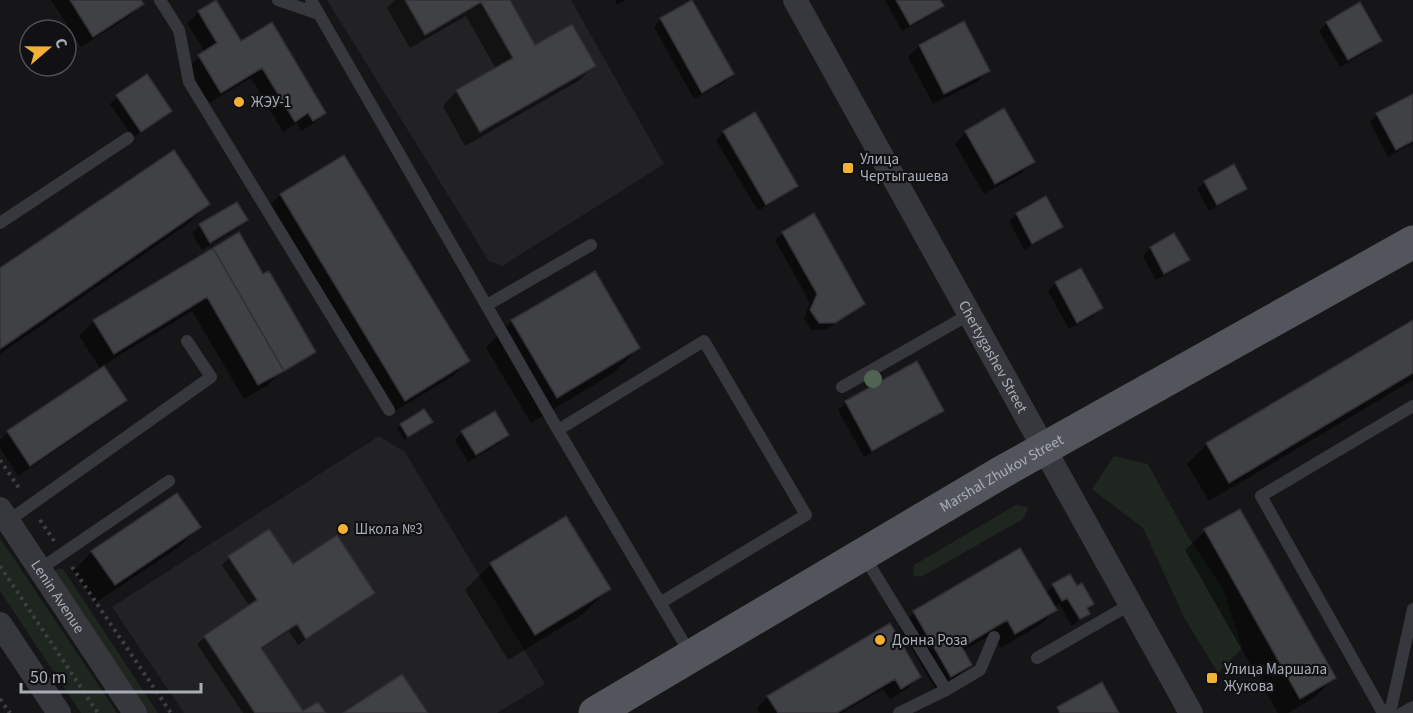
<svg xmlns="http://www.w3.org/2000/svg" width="1413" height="713" font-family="'Source Sans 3',sans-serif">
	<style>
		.built { fill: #222225 }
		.green { fill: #1e261f }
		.shadow { fill: #0007 }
		.building { fill: #404145; stroke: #303034; stroke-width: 1.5 }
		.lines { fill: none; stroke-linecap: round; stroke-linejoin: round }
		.path { stroke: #3d3f44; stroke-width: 4; stroke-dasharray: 3 4.5; stroke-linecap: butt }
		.service { stroke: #37383d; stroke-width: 12 }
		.minor { stroke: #37383d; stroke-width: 24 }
		.primary { stroke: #53555c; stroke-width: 33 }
		.tree { fill: #506452 }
		.poi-dot { fill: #f2b134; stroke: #111113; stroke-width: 2 }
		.labels { text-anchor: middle; stroke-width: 4.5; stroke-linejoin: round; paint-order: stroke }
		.poi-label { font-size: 15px; fill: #a8adb8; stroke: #111113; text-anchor: start }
		.street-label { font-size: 15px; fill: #a8adb8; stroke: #111113 }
	</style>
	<rect width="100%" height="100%" fill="#161618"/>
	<!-- built -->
	<path class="built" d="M327,0H571L664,164L502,266L489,261Z
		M379,436L405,452L545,684L497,713H184L112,607Z"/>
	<!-- green -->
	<path class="green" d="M1114,456L1148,464L1184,530L1224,591L1242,648L1218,673L1185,619L1143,528L1092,489Z
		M1016,505L1029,507L1023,519L921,577L913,575L914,565Z
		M0,538L117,713H81L0,591Z
		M57,569H63L158,713H147L55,574Z"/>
	<!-- shadow -->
	<path class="shadow" d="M51,0H140L142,4L131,15L81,47Z
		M395,0H508L535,47L594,65L580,80L465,146L443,106L457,91L496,69L466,16L410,48L387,8Z
		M615,0H626L617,5Z
		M885,0H939L942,6L934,13L902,31Z
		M216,2L241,43L324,113L313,124L301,131L297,123L283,132L251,78L209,103L188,67L205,52L187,23L199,12Z
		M661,19L733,74L725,82L694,99L654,27Z
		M963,23L988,70L977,82L933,104L908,57L919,46Z
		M1327,23L1380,40L1373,48L1340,67L1319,31Z
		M1413,95V143L1388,157L1370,122L1377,115Z
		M117,97L170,111L162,118L133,138L110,104Z
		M754,114L796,186L788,193L758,211L716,140L724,132Z
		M966,132L1033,161L1022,173L984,194L955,144Z
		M344,157L468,361L453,376L390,414L266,209L280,195Z
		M1205,182L1245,188L1237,196L1209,211L1197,189Z
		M208,204L189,223L0,354V269Z
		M1017,214L1061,227L1053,234L1024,250L1009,221Z
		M246,220L238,228L202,250L192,233L200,226Z
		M783,233L863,304L855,311L826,330H811L804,318L810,303L775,240Z
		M1174,235L1188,260L1180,267L1156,280L1143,256L1150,248Z
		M214,249L263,276L314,352L279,374L268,385L244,399L192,311L102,366L125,400L114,411L18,476L0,448V440L8,432L101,370L79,336L94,321Z
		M1056,283L1101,308L1093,316L1069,329L1048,291Z
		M512,321L639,348L612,374L531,423L486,348Z
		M1413,322V380L1209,501L1187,464L1207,444Z
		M916,363L942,410L934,418L864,457L838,410L845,403Z
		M431,422L404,440L397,428L401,425Z
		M462,432L508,435L500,443L468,462L455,440Z
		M1239,511L1334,678L1315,697L1288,713H1278L1185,550L1205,531Z
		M566,518L609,588L583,614L508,660L465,590L491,564Z
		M199,527L179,547L95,603L73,571L92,552Z
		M1020,550L1045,594L1053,586L1076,588L1092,604L1086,610L1088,613L1072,626L1059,604L1053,608L1055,610L1040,625L1001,648L993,634L962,651L970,664L956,679L936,690L899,627L914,613Z
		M229,558L292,566L373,593L366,600L298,645L289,631L260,650L303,713H243L197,644L205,637L250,607L222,565Z
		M889,625L919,677L908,688L890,699L883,689L842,713H760L757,708L768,697Z"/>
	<!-- building -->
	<path class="building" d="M70,0H141L144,4L93,37Z
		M216,0L241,41L272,22L326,113L313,121L308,113L295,122L262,68L221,93L198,55L217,43L198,11Z
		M405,0H510L535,45L572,24L596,66L480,132L456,90L513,58L481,2L425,35Z
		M692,0L734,74L702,93L660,18Z
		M896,0H940L944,6L910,25Z
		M1360,2L1382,41L1348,60L1326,22Z
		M964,21L990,71L944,94L919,45Z
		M147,74L172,111L141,132L116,95Z
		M1413,94V141L1396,150L1376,113Z
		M1004,108L1035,162L995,184L965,131Z
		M755,112L798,186L766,205L723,131Z
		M174,150L210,204L0,349V268Z
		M344,155L470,361L405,401L280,194Z
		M1234,164L1247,189L1217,205L1204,181Z
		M1046,196L1063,227L1032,244L1016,213Z
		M237,202L248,220L210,243L199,224Z
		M814,213L865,304L835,323H819L810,310L817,294L782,232Z
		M239,232L263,274L269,271L316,352L284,371L213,248Z
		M1174,233L1190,260L1164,274L1150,247Z
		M213,248L284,371L258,385L207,297L114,354L93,320Z
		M1081,268L1103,308L1077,323L1055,282Z
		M595,271L640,348L557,398L511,320Z
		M1413,320V373L1229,483L1206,443Z
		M917,361L944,411L872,451L845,401Z
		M104,366L127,400L30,466L7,431Z
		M424,409L433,422L408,437L400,424Z
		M495,411L509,435L476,455L461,431Z
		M177,493L201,527L115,585L91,551Z
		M1240,509L1336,678L1300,699L1204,529Z
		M566,516L611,589L535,635L490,563Z
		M269,529L293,564L337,535L375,593L306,639L297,624L261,648L303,711L318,702L326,713H255L204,636L257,600L228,556Z
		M1020,548L1057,610L1015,634L1007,620L962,647L972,665L951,677L913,611Z
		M1070,574L1077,586L1082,583L1094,604L1087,608L1090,614L1080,619L1067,598L1062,601L1052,584Z
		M890,623L921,677L901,689L895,679L837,713H778L767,696Z
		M402,674L428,713H343Z
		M1102,682L1119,713H1060L1057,707Z"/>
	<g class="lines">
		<!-- path -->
		<path class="path" d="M0,460L21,491
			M40,520L54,541
			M0,566L98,713
			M72,567L171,713
			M0,699L10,713"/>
		<!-- service -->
		<path class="service" d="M160,0L179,30L189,82L389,410
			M278,0L319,14
			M311,0L558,430
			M0,223L128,138
			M487,305L591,245
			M842,387L970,314
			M8,521L211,377L187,341
			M864,556L946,690L980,670L994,637
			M40,569L169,481
			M660,603L806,515L704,341L558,430L691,655
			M1037,658L1131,604
			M899,713L946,690
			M1383,713L1261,496L1413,406
			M1390,713L1413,609
			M1402,713L1413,707"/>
		<!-- minor -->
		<g class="minor">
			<path id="s1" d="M795,0L1191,713"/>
			<path id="s2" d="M0,509L135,713"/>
			<path d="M0,624L59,713"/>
		</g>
		<!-- primary -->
		<path class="primary" id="s3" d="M595,713L1002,472L1413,242"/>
	</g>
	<!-- trees -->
	<circle class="tree" cx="873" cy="379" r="9"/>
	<!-- markers -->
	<g class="poi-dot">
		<circle cx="239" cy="102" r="6"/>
		<rect x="842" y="162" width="12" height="12" rx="3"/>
		<circle cx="343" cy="529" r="6"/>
		<circle cx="880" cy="640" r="6"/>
		<rect x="1206" y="672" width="12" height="12" rx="3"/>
	</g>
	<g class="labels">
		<!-- poi labels -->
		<g class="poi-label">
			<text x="251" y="107">ЖЭУ-1</text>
			<text x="860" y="164">Улица<tspan x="860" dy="17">Чертыгашева</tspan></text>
			<text x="355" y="534">Школа №3</text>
			<text x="892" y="645">Донна Роза</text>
			<text x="1224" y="674">Улица Маршала<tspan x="1224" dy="17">Жукова</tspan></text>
		</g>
		<!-- street labels -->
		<g class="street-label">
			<text dy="5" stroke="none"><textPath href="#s1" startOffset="408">Chertygashev Street</textPath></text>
			<text dy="5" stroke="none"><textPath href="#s3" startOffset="472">Marshal Zhukov Street</textPath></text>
			<text dy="5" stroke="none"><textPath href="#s2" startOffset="105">Lenin Avenue</textPath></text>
		</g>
	</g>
	<!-- north arrow -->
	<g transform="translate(48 48) rotate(70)"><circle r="28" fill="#111113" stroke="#4d4f55" stroke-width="1.5"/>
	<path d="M0-4.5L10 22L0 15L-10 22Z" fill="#f2b134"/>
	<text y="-9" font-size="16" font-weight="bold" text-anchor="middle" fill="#a8adb8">С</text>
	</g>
	<!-- scale -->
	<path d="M21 683v9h180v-9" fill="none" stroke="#a8adb8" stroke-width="3"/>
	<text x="30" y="683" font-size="18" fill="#a8adb8" stroke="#111113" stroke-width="4.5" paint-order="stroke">50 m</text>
</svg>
